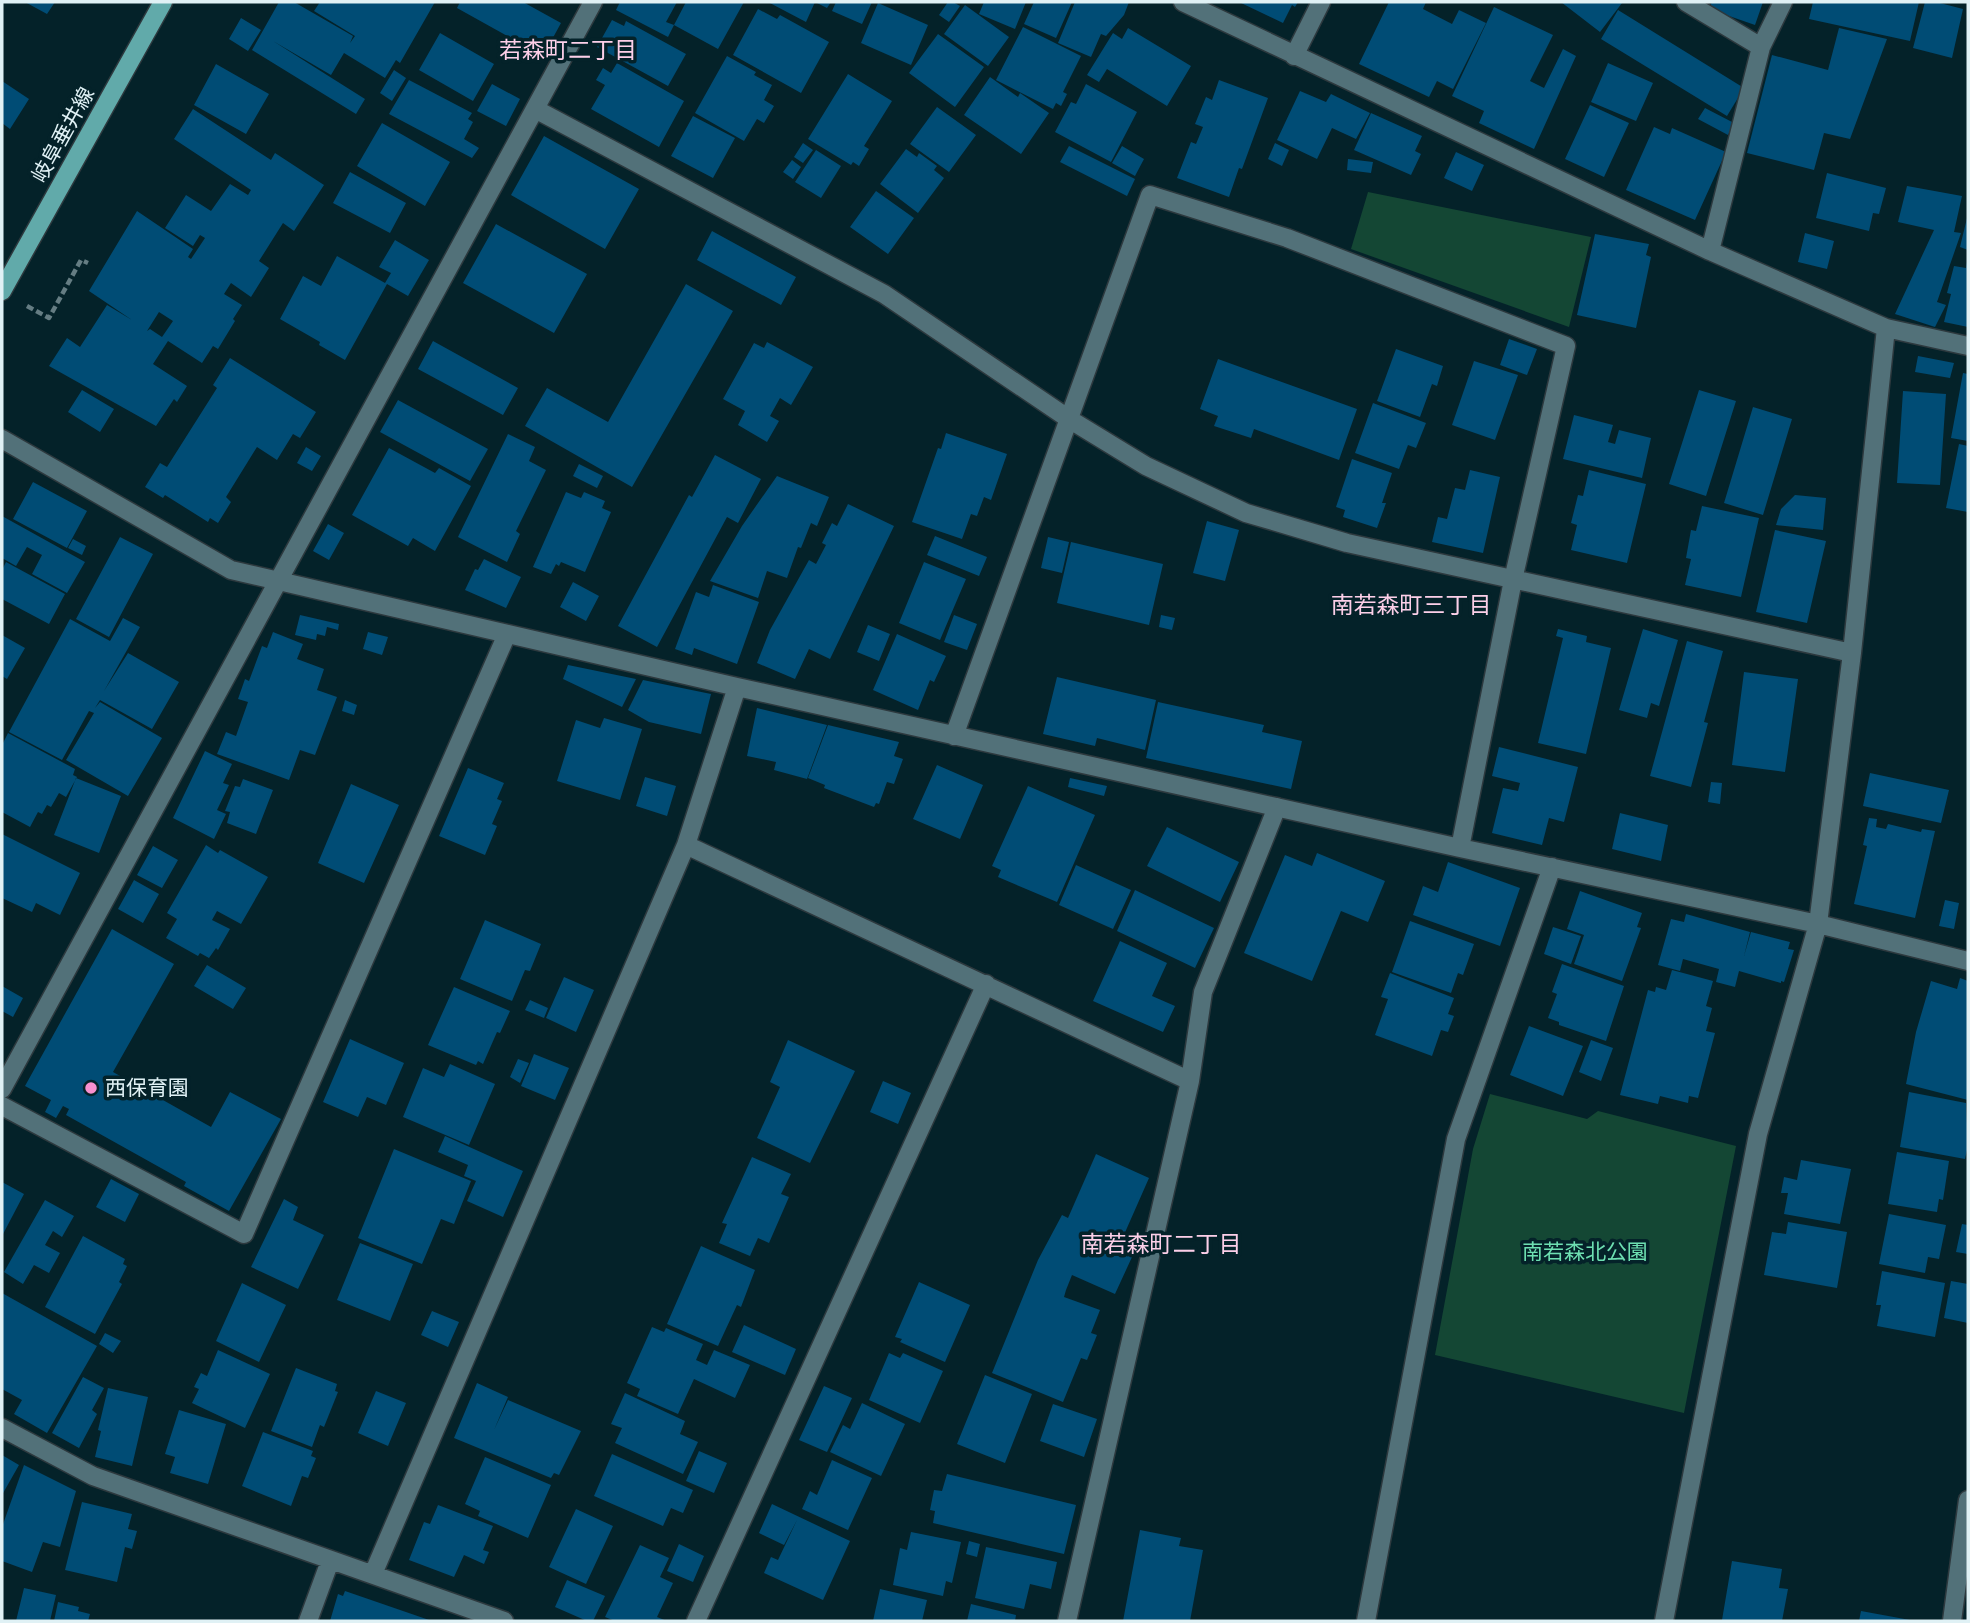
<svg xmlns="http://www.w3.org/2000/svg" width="1970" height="1623" font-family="Commissioner,'Noto Sans JP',sans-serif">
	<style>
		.green { fill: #144734 }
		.building { fill: #004c75; fill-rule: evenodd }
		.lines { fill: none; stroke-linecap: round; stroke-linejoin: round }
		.street-casing { stroke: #2d393e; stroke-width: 21 }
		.primary-casing { stroke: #2d393e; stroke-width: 21 }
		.path { stroke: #657d83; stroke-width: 4.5; stroke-dasharray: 7 3.5; stroke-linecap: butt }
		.street { stroke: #527179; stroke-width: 18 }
		.primary { stroke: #61aaaa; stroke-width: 18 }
		.poi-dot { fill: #f790cf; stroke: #042229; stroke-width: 2.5 }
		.labels { text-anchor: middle; stroke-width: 7; stroke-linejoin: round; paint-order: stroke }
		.street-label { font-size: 21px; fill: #e0f1f5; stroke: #042229 }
		.poi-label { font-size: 21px; fill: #e0f1f5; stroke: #042229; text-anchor: start }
		.park-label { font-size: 21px; fill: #6ee0b2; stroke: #042229 }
		.neighbourhood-label { font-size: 23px; fill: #fccfe8; stroke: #042229 }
	</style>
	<rect width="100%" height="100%" fill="#042229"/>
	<!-- green -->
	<path class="green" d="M1368,192L1591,237L1569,327L1351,249Z
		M1490,1094L1587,1119L1598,1111L1736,1146L1684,1413L1435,1355L1473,1149Z"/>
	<!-- building -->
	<path class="building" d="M25,2H55L47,14Z
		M279,2H294L353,36L350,43L355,36L314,11L320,2H435L400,63L396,60L385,78L344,53L331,75L273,41L365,99L356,114L252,50Z
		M460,2H523L561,23L543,56L457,8Z
		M620,2H677L666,22L674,25L668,37L616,10Z
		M686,2H744L718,49L674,25Z
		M768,2H831L827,8L815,2L806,22Z
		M836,2H872L862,24L832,11Z
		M948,2H953L960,6L949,22L939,15Z
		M984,2H1026L1015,29L979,14Z
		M1034,2H1072L1056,38L1024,24Z
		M1075,2H1129L1124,15L1106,36L1101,34L1091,57L1058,43Z
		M1239,2H1298L1295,7L1292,5L1283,23Z
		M1389,2H1426L1423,9L1452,24L1459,10L1486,23L1453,89L1437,81L1429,97L1359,64Z
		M1561,2H1620L1622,3L1600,32Z
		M1712,2H1763L1755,25L1709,9Z
		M1813,2H1919L1910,41L1809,19Z
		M1925,2H1936L1963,9L1952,58L1913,48Z
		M878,3L928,25L911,65L861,43Z
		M965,5L1009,37L988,66L944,34Z
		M1494,7L1553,35L1530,81L1544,88L1563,49L1576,56L1534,149L1479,123L1484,111L1452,96Z
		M758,9L777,19L780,15L829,42L801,93L733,55Z
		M1618,10L1744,88L1727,116L1601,39Z
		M241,18L261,30L248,51L229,39Z
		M612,20L624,26L626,21L686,54L668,86L597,47Z
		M1023,27L1081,56L1063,92L1067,94L1061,106L1056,103L1053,109L996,80Z
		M1128,28L1191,66L1167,106L1107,69L1099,82L1087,75L1113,33L1122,39Z
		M1839,28L1887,39L1850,139L1824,133L1814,170L1747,153L1772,55L1828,70Z
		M440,33L494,64L473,101L419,70Z
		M938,34L984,67L955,107L909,73Z
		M727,56L756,72L754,75L772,85L764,100L774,106L764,123L757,119L744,141L695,113Z
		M617,63L684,101L659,147L591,109L605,85L596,80L603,68L611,73Z
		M1608,63L1653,83L1636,121L1591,102Z
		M216,64L269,94L246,134L194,105Z
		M394,70L406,78L392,101L380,93Z
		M848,74L892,101L864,146L869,149L859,166L853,162L851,165L808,139Z
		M990,77L1018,97L1020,93L1049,113L1021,154L964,115Z
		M409,80L472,113L468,119L473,122L464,139L479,148L472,158L389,114Z
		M1219,80L1268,98L1242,169L1239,168L1229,197L1177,178L1191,142L1196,144L1203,127L1195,124L1206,97L1212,100Z
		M2,81L29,99L10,129L2,123Z
		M492,84L520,99L506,126L477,111Z
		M1086,84L1137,112L1111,162L1055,132L1071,102L1076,104Z
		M1300,91L1326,102L1331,94L1370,113L1356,139L1332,128L1317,159L1277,140Z
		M1590,105L1629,123L1604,177L1565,159Z
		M937,107L976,135L949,172L910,144Z
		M1705,108L1734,123L1728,135L1698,119Z
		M193,109L271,160L275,153L324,185L294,231L283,223L259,261L269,268L251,297L231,283L224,294L242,305L233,319L235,321L218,349L213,346L202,363L168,341L153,364L187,386L177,402L174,399L156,426L49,366L67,338L80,347L107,305L132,320L89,291L137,211L193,249L188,257L191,259L205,238L200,235L193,246L165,228L186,195L211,211L230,184L248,195L251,190L174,139ZM159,312L173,321L162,337L150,329L147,331Z
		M1371,113L1422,136L1415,151L1421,154L1411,175L1354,150Z
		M693,116L735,138L713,178L671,156Z
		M382,123L450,162L425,206L357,166Z
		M1654,127L1670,134L1672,128L1726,152L1695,220L1626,190Z
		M544,136L639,189L605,249L511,195Z
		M803,143L813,150L803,163L794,157Z
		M1275,143L1289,150L1282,166L1268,159Z
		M1069,146L1135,179L1127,196L1060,162Z
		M1122,146L1144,159L1135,176L1112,163Z
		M906,149L917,157L919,153L937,166L934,170L944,178L918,213L880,184Z
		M816,150L841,166L821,198L795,182Z
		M1456,152L1484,165L1472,191L1444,178Z
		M1348,159L1373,162L1371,173L1347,170Z
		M792,160L801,167L793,179L783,172Z
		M350,172L406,203L390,233L333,203Z
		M1827,173L1886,188L1879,214L1873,213L1869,231L1816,218Z
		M1907,186L1962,196L1954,232L1961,233L1937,302L1946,305L1935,327L1895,314L1934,230L1898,222Z
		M876,191L914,218L888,254L850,227Z
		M1967,218H1968V250L1960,247Z
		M496,224L587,274L554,333L463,283Z
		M712,231L796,277L781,305L697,260Z
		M1805,233L1834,241L1827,269L1798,262Z
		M1595,234L1649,244L1646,255L1651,257L1636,328L1577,315Z
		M395,240L429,260L408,296L387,284L345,360L319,345L320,342L280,319L303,276L321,286L337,256L385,283L391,273L379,267Z
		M1967,262H1968V327L1944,322L1951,294L1947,293L1954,266L1966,268Z
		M686,284L733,311L632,487L525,426L547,388L608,422Z
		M1509,339L1537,349L1527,375L1500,365Z
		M433,341L518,388L503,415L418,369Z
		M767,342L813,367L791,405L780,398L770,416L779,421L767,442L738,425L745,411L723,399L754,343L764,348Z
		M1396,349L1443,366L1437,386L1432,384L1420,417L1377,401Z
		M1918,356L1954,363L1950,378L1915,372Z
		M230,358L316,412L300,438L293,434L277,460L257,447L226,497L231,502L218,523L210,518L208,522L165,495L163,498L145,487L160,463L167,467L217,388L213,385Z
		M1218,359L1357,409L1339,460L1254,429L1251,438L1214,426L1218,416L1200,409Z
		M1474,361L1518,375L1495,440L1452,425Z
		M1963,373L1968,374V441L1951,438Z
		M82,390L114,409L100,432L68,412Z
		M1699,390L1736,401L1706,496L1669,484Z
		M1903,391L1946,394L1940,485L1897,483Z
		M398,400L488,449L470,481L380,432Z
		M1373,403L1426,423L1416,448L1408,445L1399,469L1355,453Z
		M1753,407L1792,419L1763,515L1724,503Z
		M1574,415L1613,425L1608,442L1615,444L1619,430L1651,438L1642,478L1563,459Z
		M946,433L1007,454L991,500L984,497L977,516L971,514L962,539L912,522L938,448L941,449Z
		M508,434L535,447L529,461L546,470L516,531L520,534L507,562L458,537Z
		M1959,444L1968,446V512L1946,508Z
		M306,447L321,456L312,471L297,463Z
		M389,448L435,473L439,468L471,486L435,551L413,538L408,546L352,515Z
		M715,455L761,479L738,523L727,517L657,647L618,626L689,495L692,497Z
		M1352,459L1392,473L1382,503H1386L1377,528L1343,517L1345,510L1336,507Z
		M579,464L603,476L597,488L573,476Z
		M1470,470L1500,477L1483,553L1432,542L1438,517L1447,519L1455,488L1465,490Z
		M1589,470L1646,484L1627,563L1571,550L1577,525L1571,523L1578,495L1583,496Z
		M777,476L829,497L817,526L811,523L801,548L798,547L787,578L767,571L758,598L710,581L742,526Z
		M33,482L87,511L67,548L13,519Z
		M566,492L581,498L584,492L605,501L602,508L611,512L585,572L561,562L559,566L556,564L551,574L533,567Z
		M1795,495L1826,498L1823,530L1776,525L1781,509Z
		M848,504L894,526L830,659L809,649L795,679L757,663L770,630L809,560L816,564L826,545L822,543L832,523L837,526Z
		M1702,506L1759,518L1741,597L1685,585L1691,559L1686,558L1691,530L1696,531Z
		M2,516L85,562L67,593L32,574L42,555L27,547L16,566L2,558Z
		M1207,521L1239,530L1225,581L1193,573Z
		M328,524L344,533L329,560L313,551Z
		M1775,530L1826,541L1807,623L1756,612Z
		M935,536L987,557L979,576L927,555Z
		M120,537L153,554L109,637L76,619Z
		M1048,537L1069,542L1062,573L1041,568Z
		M73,539L86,546L82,555L68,548Z
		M1071,542L1163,564L1149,625L1057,603Z
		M484,559L521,577L506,608L465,590L475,569L478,570Z
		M6,562L65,594L49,624L2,599V570Z
		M924,562L966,579L940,640L899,623Z
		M573,582L599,596L586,621L560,607Z
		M713,585L759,602L737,664L694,648L692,655L675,649L696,592L709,597Z
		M300,615L339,624L338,630L327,627L325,636L317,634L316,640L295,635Z
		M954,615L977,624L967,650L944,642Z
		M1161,615L1175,618L1172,630L1159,627Z
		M123,618L140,627L104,691L128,653L179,682L152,729L100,700L95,708L100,702L162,738L128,796L66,760L94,713L89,711L62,760L9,732L70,619L110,641Z
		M868,625L890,634L879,661L857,652Z
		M1558,629L1587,636L1586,642L1611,648L1586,754L1538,743L1563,638L1556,636Z
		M1643,629L1678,640L1659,706L1651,703L1647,718L1619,710Z
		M273,632L303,644L297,659L324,669L317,690L337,697L315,755L300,750L289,780L217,754L226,732L236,736L248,702L238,699L245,679L249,681L262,646L267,648Z
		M368,632L388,637L382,655L363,649Z
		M897,634L946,656L934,682L930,680L918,710L873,690Z
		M2,635L25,648L7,679L2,676Z
		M1687,641L1723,651L1704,722L1708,723L1691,787L1650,776Z
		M568,665L636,679L622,707L563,679Z
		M1744,672L1798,679L1785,772L1732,765Z
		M1057,677L1156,700L1145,750L1097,738L1095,746L1043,734Z
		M643,680L711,694L701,734L649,722L628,710Z
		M345,700L357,705L354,715L342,711Z
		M1158,702L1264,725L1262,732L1302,741L1291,789L1146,758Z
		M757,708L827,725L807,779L774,770L776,762L747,756Z
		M604,718L642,729L620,800L557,781L576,720L600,728Z
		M828,725L899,742L894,756L903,759L894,784L887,782L879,804L876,803L874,807L824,788L825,785L808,778Z
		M8,733L75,769L73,775L77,777L66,797L59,793L51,807L47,805L42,814L38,812L30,827L2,812V745Z
		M1499,747L1578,767L1564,822L1549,818L1542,845L1492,833L1503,788L1518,791L1520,783L1492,776Z
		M205,751L232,764L223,783L229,785L217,810L226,814L214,839L173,818Z
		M937,765L983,785L960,839L913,819Z
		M468,768L504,783L497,799L502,801L492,824L497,826L485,855L439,836Z
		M1870,773L1949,790L1941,823L1863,806Z
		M645,777L676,786L667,816L636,806Z
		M76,778L121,796L99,853L54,835Z
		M1070,778L1107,786L1104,796L1068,787Z
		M243,779L273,790L256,834L227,823L230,812L225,811L235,786L240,787Z
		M1711,782L1722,783L1720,804L1708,802Z
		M351,784L399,805L364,883L318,863Z
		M1028,786L1095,815L1057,902L998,877L1001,870L992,866Z
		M1620,813L1668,825L1661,861L1612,849Z
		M1869,818L1877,819L1876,827L1886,829L1888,824L1921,832L1922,829L1935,831L1915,918L1854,904L1867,846L1863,845Z
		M1167,827L1239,862L1220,902L1147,866Z
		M2,834L80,873L60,915L36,903L32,912L2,898Z
		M206,845L218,853L220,850L268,877L241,924L217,911L212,920L230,929L218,950L216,948L209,958L200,953L198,956L166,938L177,919L167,913Z
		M153,846L178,860L162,888L137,875Z
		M1317,853L1385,881L1368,922L1341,911L1312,981L1244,953L1285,855L1312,866Z
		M1448,862L1520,888L1500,946L1413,915L1423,886L1438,892Z
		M1076,865L1131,890L1113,929L1059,905Z
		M134,880L159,894L143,923L118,909Z
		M1135,890L1214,928L1195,968L1117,931Z
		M1580,891L1642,913L1637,927L1641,928L1622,981L1574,964L1584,935L1567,929Z
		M1945,900L1959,903L1954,929L1939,926Z
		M1686,914L1750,932L1744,956L1751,932L1790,942L1788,949L1794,950L1784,982L1781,981V983L1739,971L1735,987L1716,982L1719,969L1683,959L1680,971L1658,965L1671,919L1684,922Z
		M485,920L541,944L530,971L525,970L512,1001L460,979Z
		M1410,921L1474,944L1463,975L1458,973L1451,993L1392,972Z
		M1553,927L1581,936L1571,964L1544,954Z
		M112,929L174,964L113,1072L211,1127L230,1092L281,1119L229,1211L184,1186L186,1182L66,1115L69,1109L63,1106L56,1118L45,1112L51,1100L25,1086Z
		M1120,941L1167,963L1152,996L1175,1006L1163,1032L1093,1001Z
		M1562,964L1624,986L1606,1041L1559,1025V1022L1548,1018L1557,994L1552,992Z
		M207,965L246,988L233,1009L194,986Z
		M1672,970L1713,981L1706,1006L1712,1008L1706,1031L1715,1033L1698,1098L1689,1096L1688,1103L1660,1096L1658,1104L1620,1095L1648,990L1655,992L1656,987L1666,990Z
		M1390,973L1454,998L1448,1014L1454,1016L1448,1032L1441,1030L1432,1056L1375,1035L1388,999L1381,997Z
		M564,977L594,990L576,1032L546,1018Z
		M1960,978L1968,981V1100L1906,1084L1916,1032L1931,981L1957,989Z
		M2,986L23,998L13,1017L2,1011Z
		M454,987L510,1011L500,1033L497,1032L483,1064L478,1061L476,1065L428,1045Z
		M530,1000L548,1008L544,1018L525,1010Z
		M1529,1026L1583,1046L1563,1096L1510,1075Z
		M350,1039L404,1063L386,1105L367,1097L358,1117L323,1102Z
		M788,1040L855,1071L810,1163L757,1138L780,1087L770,1082Z
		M1591,1040L1613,1048L1601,1081L1579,1072Z
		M534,1054L569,1068L555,1100L521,1086Z
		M518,1059L529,1063L520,1083L510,1077Z
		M450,1064L495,1084L469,1145L403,1117L423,1068L444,1077Z
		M883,1081L911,1093L898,1124L870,1112Z
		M1909,1092L1966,1103L1968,1145L1965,1159L1900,1147Z
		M445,1136L523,1171L503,1217L467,1201L476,1181L464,1176L468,1165L438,1152Z
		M394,1149L471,1181L454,1224L441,1219L422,1264L358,1238Z
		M1897,1152L1949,1161L1943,1200L1939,1199L1937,1212L1888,1204Z
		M1096,1154L1149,1178L1123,1237L1138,1244L1115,1294L1072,1275L1066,1290L1064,1297L1100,1310L1091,1333L1097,1335L1087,1360L1081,1358L1063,1402L992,1373L1038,1260L1062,1215L1068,1218Z
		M752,1157L791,1174L781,1194L789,1197L769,1243L758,1238L750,1256L719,1243L727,1224L722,1223Z
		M1801,1160L1851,1169L1840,1224L1784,1214L1788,1193H1781L1784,1177L1797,1180Z
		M111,1179L139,1194L125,1222L96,1207Z
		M2,1182L24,1194L2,1236Z
		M284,1199L298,1207L293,1220L324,1235L298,1289L251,1267Z
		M45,1200L74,1216L62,1237L53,1231L45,1245L60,1253L49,1273L34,1265L23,1284L4,1272Z
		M1889,1214L1946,1225L1939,1259L1928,1257L1925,1273L1879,1264Z
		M1788,1222L1847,1232L1837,1288L1764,1275L1772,1232L1786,1234Z
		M1962,1224L1968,1225V1254L1956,1252Z
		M83,1236L125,1259L123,1264L127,1266L119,1282L122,1284L95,1334L45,1307Z
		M360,1243L413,1264L390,1321L337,1300Z
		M701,1246L755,1270L741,1307L737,1305L718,1346L667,1324Z
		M1882,1271L1945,1283L1935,1337L1877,1326L1881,1305H1876Z
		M1951,1281L1968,1284V1323L1944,1318Z
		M919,1282L970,1305L945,1362L900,1342L902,1339L895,1337Z
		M242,1283L286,1305L259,1362L216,1341Z
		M2,1293L97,1346L47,1433L14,1414L22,1400L2,1389Z
		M432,1311L459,1322L448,1347L421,1335Z
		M744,1325L796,1349L785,1375L732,1352Z
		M652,1327L664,1332L666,1328L703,1344L696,1360L707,1365L714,1350L750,1365L735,1398L694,1379L678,1414L637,1396L640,1389L627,1383Z
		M105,1333L121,1341L113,1353L99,1344Z
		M218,1350L270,1374L245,1428L192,1403L199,1389L194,1387L201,1373L207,1376Z
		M889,1353L900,1358L903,1353L943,1371L920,1423L869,1400Z
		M296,1368L337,1384L335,1391L338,1392L324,1427L320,1425L312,1447L271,1431Z
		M985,1375L1032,1394L1005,1463L957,1444Z
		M83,1377L104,1388L92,1410L97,1414L79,1448L52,1433Z
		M477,1383L508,1397L494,1430L508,1400L581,1431L559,1475L554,1473L551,1478L454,1438Z
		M824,1386L852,1398L827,1452L799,1440Z
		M108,1388L148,1397L132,1466L95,1457L101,1431L98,1430Z
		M376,1391L406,1403L388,1446L358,1433Z
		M625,1393L685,1421L680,1434L698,1442L683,1474L615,1443L622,1428L611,1424Z
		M862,1403L905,1424L881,1476L830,1452L843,1425L850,1429Z
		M1053,1404L1097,1419L1084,1457L1040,1441Z
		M179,1410L226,1424L208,1484L170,1473L175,1457L165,1454Z
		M263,1432L313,1451L311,1456L316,1458L308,1478L302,1476L291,1506L242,1486Z
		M699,1451L727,1463L714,1493L686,1481Z
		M612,1454L693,1490L683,1513L671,1508L663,1526L594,1496Z
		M2,1455L19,1465L2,1495Z
		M485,1457L551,1485L528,1538L478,1516L480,1511L465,1504Z
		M832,1460L872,1478L848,1530L802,1509L810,1491L817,1495Z
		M24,1465L76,1491L60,1547L43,1542L32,1572L2,1561V1527Z
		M947,1474L1076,1505L1064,1554L933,1523L935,1511L930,1510L934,1490L942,1491Z
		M82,1502L132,1514L128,1529L137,1531L132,1549L125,1547L117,1582L65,1570Z
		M772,1504L850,1541L823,1600L764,1573L771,1557L778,1560L797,1520L784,1545L759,1533Z
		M438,1505L493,1526L483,1550L489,1552L484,1564L464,1555L454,1577L409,1560L424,1522L430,1524Z
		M576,1509L613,1526L586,1584L549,1567Z
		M1140,1530L1181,1538L1179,1546L1203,1550L1190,1621H1123Z
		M911,1532L961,1542L952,1583L946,1581L943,1596L893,1585L900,1548L907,1550Z
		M969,1541L980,1544L977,1557L966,1554Z
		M679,1544L704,1556L693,1582L667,1571Z
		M640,1545L669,1558L660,1577L673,1583L657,1617L667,1621H615L605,1617Z
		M986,1547L1057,1562L1051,1589L1030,1584L1024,1609L975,1598Z
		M1732,1561L1782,1569L1779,1588L1788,1589L1782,1621L1722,1620Z
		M567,1580L605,1596L593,1621H587L555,1607Z
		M24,1588L56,1595L50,1621H16Z
		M880,1589L927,1600L922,1621H873Z
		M345,1591L432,1621H330L338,1594L343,1596Z
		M58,1602L79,1607L78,1611L90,1614L88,1621H54Z
		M971,1604L1016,1615L1015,1621H967Z
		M1861,1611L1910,1620V1621H1859Z"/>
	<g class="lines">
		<defs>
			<path id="street" d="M1183,2L1710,251L1886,328L1968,346
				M1686,2L1761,47
				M1294,56L1321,2
				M535,109L884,294L1069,419L1146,466L1246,513L1347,543L1852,653
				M1710,251L1761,47L1783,2
				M2,439L231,570L737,687L1460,848L1818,924L1968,961
				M954,736L1150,195L1287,238L1566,346L1513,580L1460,848
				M686,845L1190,1081
				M2,1089L593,2
				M2,1106L244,1234L507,634
				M2,1428L93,1476L504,1621
				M373,1574L686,845L737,687
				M308,1621L330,1561
				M696,1621L986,984
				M1067,1621L1190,1081L1203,992L1277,807
				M1366,1621L1456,1139L1552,867
				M1664,1621L1758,1134L1818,924L1852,653L1886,328
				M1952,1621L1968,1500"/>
			<path id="primary" d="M2,291L163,2"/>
		</defs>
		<!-- street casing -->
		<use href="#street" class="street-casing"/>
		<!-- primary casing -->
		<use href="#primary" class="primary-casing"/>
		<!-- path -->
		<path class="path" d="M27,306L49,318L81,260L88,263"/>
		<!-- street -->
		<use href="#street" class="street"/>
		<!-- primary -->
		<use href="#primary" class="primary"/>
	</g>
	<!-- markers -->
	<circle class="poi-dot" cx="91" cy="1088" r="7"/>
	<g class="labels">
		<!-- street labels -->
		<g class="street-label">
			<text transform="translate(63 135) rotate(-61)" y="7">岐阜垂井線</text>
		</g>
		<!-- poi labels -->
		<g class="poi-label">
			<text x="105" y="1095">西保育園</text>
		</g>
		<!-- park labels -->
		<g class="park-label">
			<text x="1585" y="1259">南若森北公園</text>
		</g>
		<!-- neighbourhood labels -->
		<g class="neighbourhood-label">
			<text x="568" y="58">若森町二丁目</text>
			<text x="1411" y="613">南若森町三丁目</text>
			<text x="1161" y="1252">南若森町二丁目</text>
		</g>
	</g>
	<!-- border -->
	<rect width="1970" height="1623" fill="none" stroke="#e0f1f5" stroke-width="7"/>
</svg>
